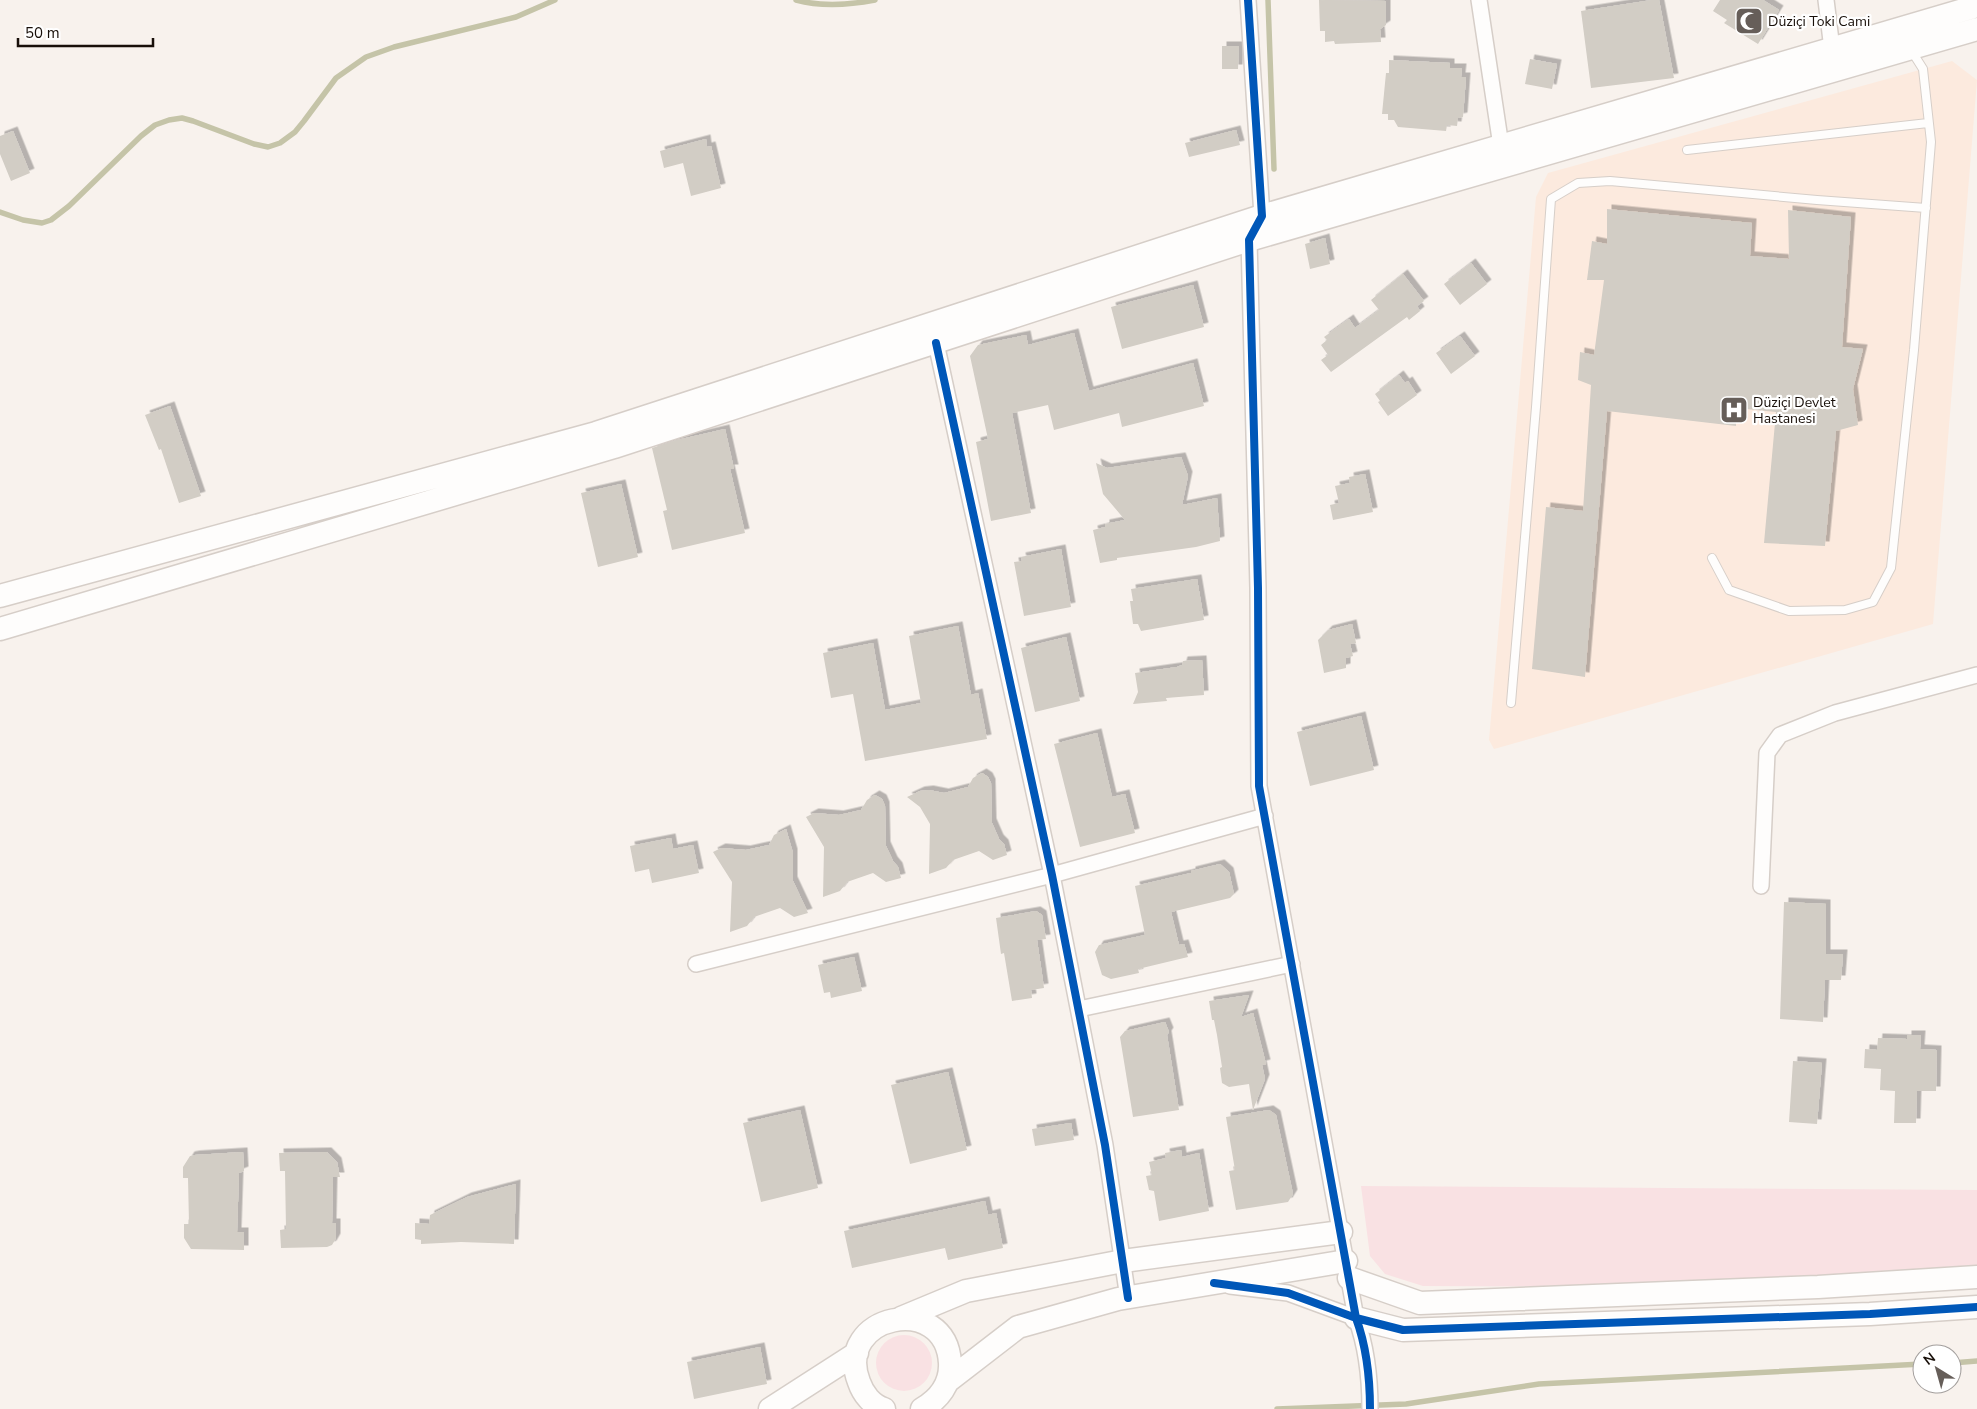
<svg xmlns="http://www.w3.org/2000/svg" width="1977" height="1409" font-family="'Nunito Sans',sans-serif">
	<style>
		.built { fill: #fceade }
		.green { fill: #f9e1e3 }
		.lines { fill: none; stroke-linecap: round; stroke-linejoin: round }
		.stream { stroke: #c5c4a8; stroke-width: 5.5 }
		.building { fill: #d2cdc5; filter: url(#shadow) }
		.lane-casing { stroke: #d6cec8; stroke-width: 10 }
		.street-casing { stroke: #d6cec8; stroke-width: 18 }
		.secondary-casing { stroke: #d6cec8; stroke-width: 25 }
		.lane { stroke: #fefdfc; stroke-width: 8 }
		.street { stroke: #fefdfc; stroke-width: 15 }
		.secondary { stroke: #fefdfc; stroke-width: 22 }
		.cycleway-casing { stroke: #fff; stroke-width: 11 }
		.cycleway { stroke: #0057b8; stroke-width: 8 }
		.labels { text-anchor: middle; stroke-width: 4.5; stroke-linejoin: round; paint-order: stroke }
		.poi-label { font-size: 14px; fill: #180f09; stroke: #fff; text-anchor: start }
	</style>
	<defs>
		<filter id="shadow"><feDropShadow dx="4.5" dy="-4.5" stdDeviation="0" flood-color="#0004"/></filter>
	</defs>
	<rect width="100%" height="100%" fill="#f8f2ed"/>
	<!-- built -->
	<path class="built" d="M1952,61L1977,80L1933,624L1494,749L1489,740L1536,197L1548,173Z"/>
	<!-- green -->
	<path class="green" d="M1361,1186L1977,1190V1265L1653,1287L1423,1286L1385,1274L1370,1256Z
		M876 1363a28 28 0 1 1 56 0a28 28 0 1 1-56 0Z"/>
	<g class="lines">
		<!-- stream -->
		<path class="stream" d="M796,0C822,7 849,5 875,0
			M1268,0L1274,169
			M0,212L23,220L42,223L51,220L69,206L141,136L155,125L169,120L182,118L193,121L254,144L268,147L280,143L295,132L304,121L336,78L366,57L394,47L516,17L555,0
			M1952,1363L1977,1361
			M1277,1409L1406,1404L1539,1384L1922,1364"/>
	</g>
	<!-- building -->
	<path class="building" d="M1319,0L1386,1V25L1380,29L1381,42L1335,44L1334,41L1325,42V31H1320Z
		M1652,0H1659L1674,78L1591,88L1581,11Z
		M1720,0H1763L1779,10L1758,44L1724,23L1727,20L1713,11Z
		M1222,46H1239L1238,69H1222Z
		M1530,59L1557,64L1552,89L1525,84Z
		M1389,60L1450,63V68H1462L1461,77H1466L1463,117L1458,118L1457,126L1447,125L1446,131L1398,127L1394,120H1388V114H1382L1386,73H1389Z
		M1236,130L1240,145L1189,157L1185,143Z
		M13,131L30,173L11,181L0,154V136Z
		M706,139L707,147L711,146L721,188L691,196L683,163L664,168L660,151Z
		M1607,209L1752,223L1750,256L1789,259L1788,210L1851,217L1842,347L1863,349L1853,389L1858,425L1836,431L1825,546L1764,543L1776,412L1736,408V426L1607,411L1585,677L1532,669L1546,507L1583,511L1591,385L1578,380L1580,352L1594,355L1604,280H1587L1592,241L1607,244Z
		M1325,238L1330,264L1310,269L1305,244Z
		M1471,263L1487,284L1460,305L1444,284Z
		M1403,274L1424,301L1417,306L1420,311L1409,320L1407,317L1331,372L1321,360L1328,355L1321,345L1327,340L1324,337L1349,319L1355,328L1379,310L1371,300Z
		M1193,285L1204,327L1122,349L1111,307Z
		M1074,333L1089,391L1193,363L1204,406L1122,427L1119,413L1054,430L1048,405L1012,413L1031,513L991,521L976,442L988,439L970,356L978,345L1026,335L1028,345Z
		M1460,336L1475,356L1451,374L1436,353Z
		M1399,375L1405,383L1408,381L1417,395L1388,416L1378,402L1380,401L1375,394Z
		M170,406L201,496L179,503L161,449L159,450L145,415Z
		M725,429L734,469H730L745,533L672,550L663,511L667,510L652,448L677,440Z
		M1181,457L1188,476L1182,505L1217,498L1220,541L1196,547L1117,558V560L1100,563L1093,530L1105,527V524L1125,520L1103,494L1096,463L1107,468Z
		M1365,474L1373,512L1333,520L1330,505L1339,503L1335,486L1350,483L1349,477Z
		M621,484L638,557L598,567L581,493Z
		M1061,549L1071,607L1024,616L1014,562L1022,561L1021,557Z
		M1197,579L1204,620L1141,631L1138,624H1133L1130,601H1133L1131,589Z
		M1352,624L1356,643L1350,644L1353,656L1346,658V668L1324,673L1318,640L1328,630Z
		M958,626L971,695L978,693L987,739L865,761L853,694L831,698L823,653L873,643L885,710L921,703L909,636Z
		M1066,637L1080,701L1035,712L1021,648Z
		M1202,660L1204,695L1166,698L1167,701L1133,704L1138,692L1135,673L1177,667L1182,665L1183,661Z
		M1361,716L1374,770L1310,786L1297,732Z
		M1097,733L1112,797L1125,794L1135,833L1080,847L1054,744Z
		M982,773L988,777L991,783L992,823L999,839L1004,844L1007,855L993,860L979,851L953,860L946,868L929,874L930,824L920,807L907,797L920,791L929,790L944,793L968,787L973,778Z
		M875,795L882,799L885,806L886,846L893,861L898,867L901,878L886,882L873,873L847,882L840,891L823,897L824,847L806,817L814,813L839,815L861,810L867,800Z
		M786,829L793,853V881L808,913L794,917L780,908L754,917L747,926L730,932L732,882L713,852L721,848L746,850L769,845L774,835Z
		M671,838L673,849L693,845L699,873L652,883L649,869L635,872L630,846Z
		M1220,864L1229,872L1234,894L1230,898L1171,912L1179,945L1184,944L1188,957L1138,969L1139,973L1111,979L1102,975L1095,952L1099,945L1145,935L1135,886L1191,873V871Z
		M1784,902L1826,904V954H1843L1841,980H1825L1823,1022L1780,1019Z
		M1036,911L1042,915L1046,939L1037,940L1044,988L1031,990L1032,998L1012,1001L1004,953L1001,954L996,918Z
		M854,957L862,991L831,998L830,992L824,993L818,965Z
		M1249,995L1241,1017L1253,1013L1266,1064L1262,1065L1265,1079L1253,1110L1249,1084L1229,1087L1222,1083L1220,1068L1222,1067L1217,1035L1214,1020H1212L1209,1001Z
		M1165,1022L1169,1032L1167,1035L1179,1110L1133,1117L1120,1037L1125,1031Z
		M1907,1035H1921L1920,1049L1937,1050L1936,1091H1917L1916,1123H1894L1895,1091L1880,1090L1881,1069L1864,1068L1865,1049L1877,1050L1878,1038L1907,1039Z
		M1793,1061L1822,1063L1817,1124L1789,1122Z
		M948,1072L967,1150L910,1164L891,1085Z
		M800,1110L818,1188L761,1202L743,1123Z
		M1269,1110L1276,1115L1293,1194L1288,1202L1236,1210L1229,1171L1235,1170L1226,1117Z
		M1071,1123L1074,1140L1035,1146L1032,1129Z
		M1181,1150L1182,1157L1199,1153L1209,1211L1159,1221L1154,1191L1149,1190L1146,1176L1152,1175L1149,1162L1166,1158L1165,1153Z
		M243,1152L244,1171L239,1173L237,1232H244V1250L191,1249L184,1238V1224H189L188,1178H183V1167L190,1156L195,1155Z
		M327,1152L337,1162L340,1177H333L332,1223H336V1238L332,1245L327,1247L281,1248L280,1230L286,1229L285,1171H280L279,1153Z
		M516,1184L514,1244L461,1242L421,1244V1240L415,1239V1223L429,1224L430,1215L467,1197Z
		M985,1201L988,1215L996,1213L1003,1248L948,1260L945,1248L852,1268L844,1231Z
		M760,1347L767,1384L694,1399L687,1362Z"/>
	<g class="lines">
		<defs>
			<path id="lane" d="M1687,150L1928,123
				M1712,558L1729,590L1789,611L1845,610L1873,602L1891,568L1914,350L1931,142L1923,69L1911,50
				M1511,703L1536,407L1551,199L1578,183L1610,181L1817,200L1926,208"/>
			<path id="street" d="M1248,0L1262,216L1249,240L1258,588L1259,786L1356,1318C1367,1348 1370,1377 1370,1409
				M1479,0L1501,146
				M1826,0L1832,49
				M936,343L1052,875L1105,1145L1128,1298
				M1761,886L1767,753L1780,735L1835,713L1977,675
				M696,964L1052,875L1265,816
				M1079,1009L1292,964
				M1230,1286L1288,1293L1356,1318"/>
			<path id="secondary" d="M0,596L596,433L1262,216L1977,6
				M0,629L614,447L1249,240L1977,29
				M1349,1278L1420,1303L1818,1287L1977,1277
				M901,1318L966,1291L1123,1261L1341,1232
				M1356,1318L1403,1330L1870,1314L1977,1307
				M948,1381L1018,1327L1118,1299L1346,1261
				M770,1409L857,1353
				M884,1409C872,1405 863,1394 859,1382C833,1315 946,1291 950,1363C951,1384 939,1399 922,1409"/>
		</defs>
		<!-- lane casing -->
		<use href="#lane" class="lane-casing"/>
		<!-- street casing -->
		<use href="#street" class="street-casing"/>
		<!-- secondary casing -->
		<use href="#secondary" class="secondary-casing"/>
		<!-- lane -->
		<use href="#lane" class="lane"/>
		<!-- street -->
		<use href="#street" class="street"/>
		<!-- secondary -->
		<use href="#secondary" class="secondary"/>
		<defs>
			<path id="cycleway" d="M1248,0L1262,216L1249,240L1258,588L1259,786L1356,1318C1367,1348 1370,1377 1370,1409
				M936,343L1052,875L1105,1145L1128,1298
				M1214,1283L1288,1293L1356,1318L1403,1330L1870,1314L1977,1307"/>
		</defs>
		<!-- cycleway casing -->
		<use href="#cycleway" class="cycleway-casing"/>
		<!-- cycleway -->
		<use href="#cycleway" class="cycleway"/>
	</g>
	<!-- icons -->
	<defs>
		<symbol id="mosque-square" viewBox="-11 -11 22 22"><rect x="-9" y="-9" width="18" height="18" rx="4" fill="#665e59" stroke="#fff"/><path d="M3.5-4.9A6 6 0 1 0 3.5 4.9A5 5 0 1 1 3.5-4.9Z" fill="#fff"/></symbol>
		<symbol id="hospital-square" viewBox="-11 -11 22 22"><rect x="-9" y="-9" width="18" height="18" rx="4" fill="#665e59" stroke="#fff"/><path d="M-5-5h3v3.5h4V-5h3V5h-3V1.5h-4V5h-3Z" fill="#fff"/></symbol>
	</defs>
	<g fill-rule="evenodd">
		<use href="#mosque-square" x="1733" y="5" width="32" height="32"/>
		<use href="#hospital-square" x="1718" y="394" width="32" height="32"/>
	</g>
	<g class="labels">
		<!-- poi labels -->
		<g class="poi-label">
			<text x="1768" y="26">Düziçi Toki Cami</text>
			<text x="1753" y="407">Düziçi Devlet<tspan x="1753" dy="16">Hastanesi</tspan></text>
		</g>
	</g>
	<!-- north arrow -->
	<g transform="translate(1937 1369) rotate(323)"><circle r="24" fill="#ffffff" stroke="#a39f9d"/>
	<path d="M0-4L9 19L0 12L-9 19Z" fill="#665e59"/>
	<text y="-8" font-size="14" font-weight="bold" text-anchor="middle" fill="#180f09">N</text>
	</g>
	<!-- scale -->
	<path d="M18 38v8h135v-8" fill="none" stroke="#180f09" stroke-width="2.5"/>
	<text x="25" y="38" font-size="15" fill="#180f09" stroke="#ffffff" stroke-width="4" paint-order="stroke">50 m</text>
</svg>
